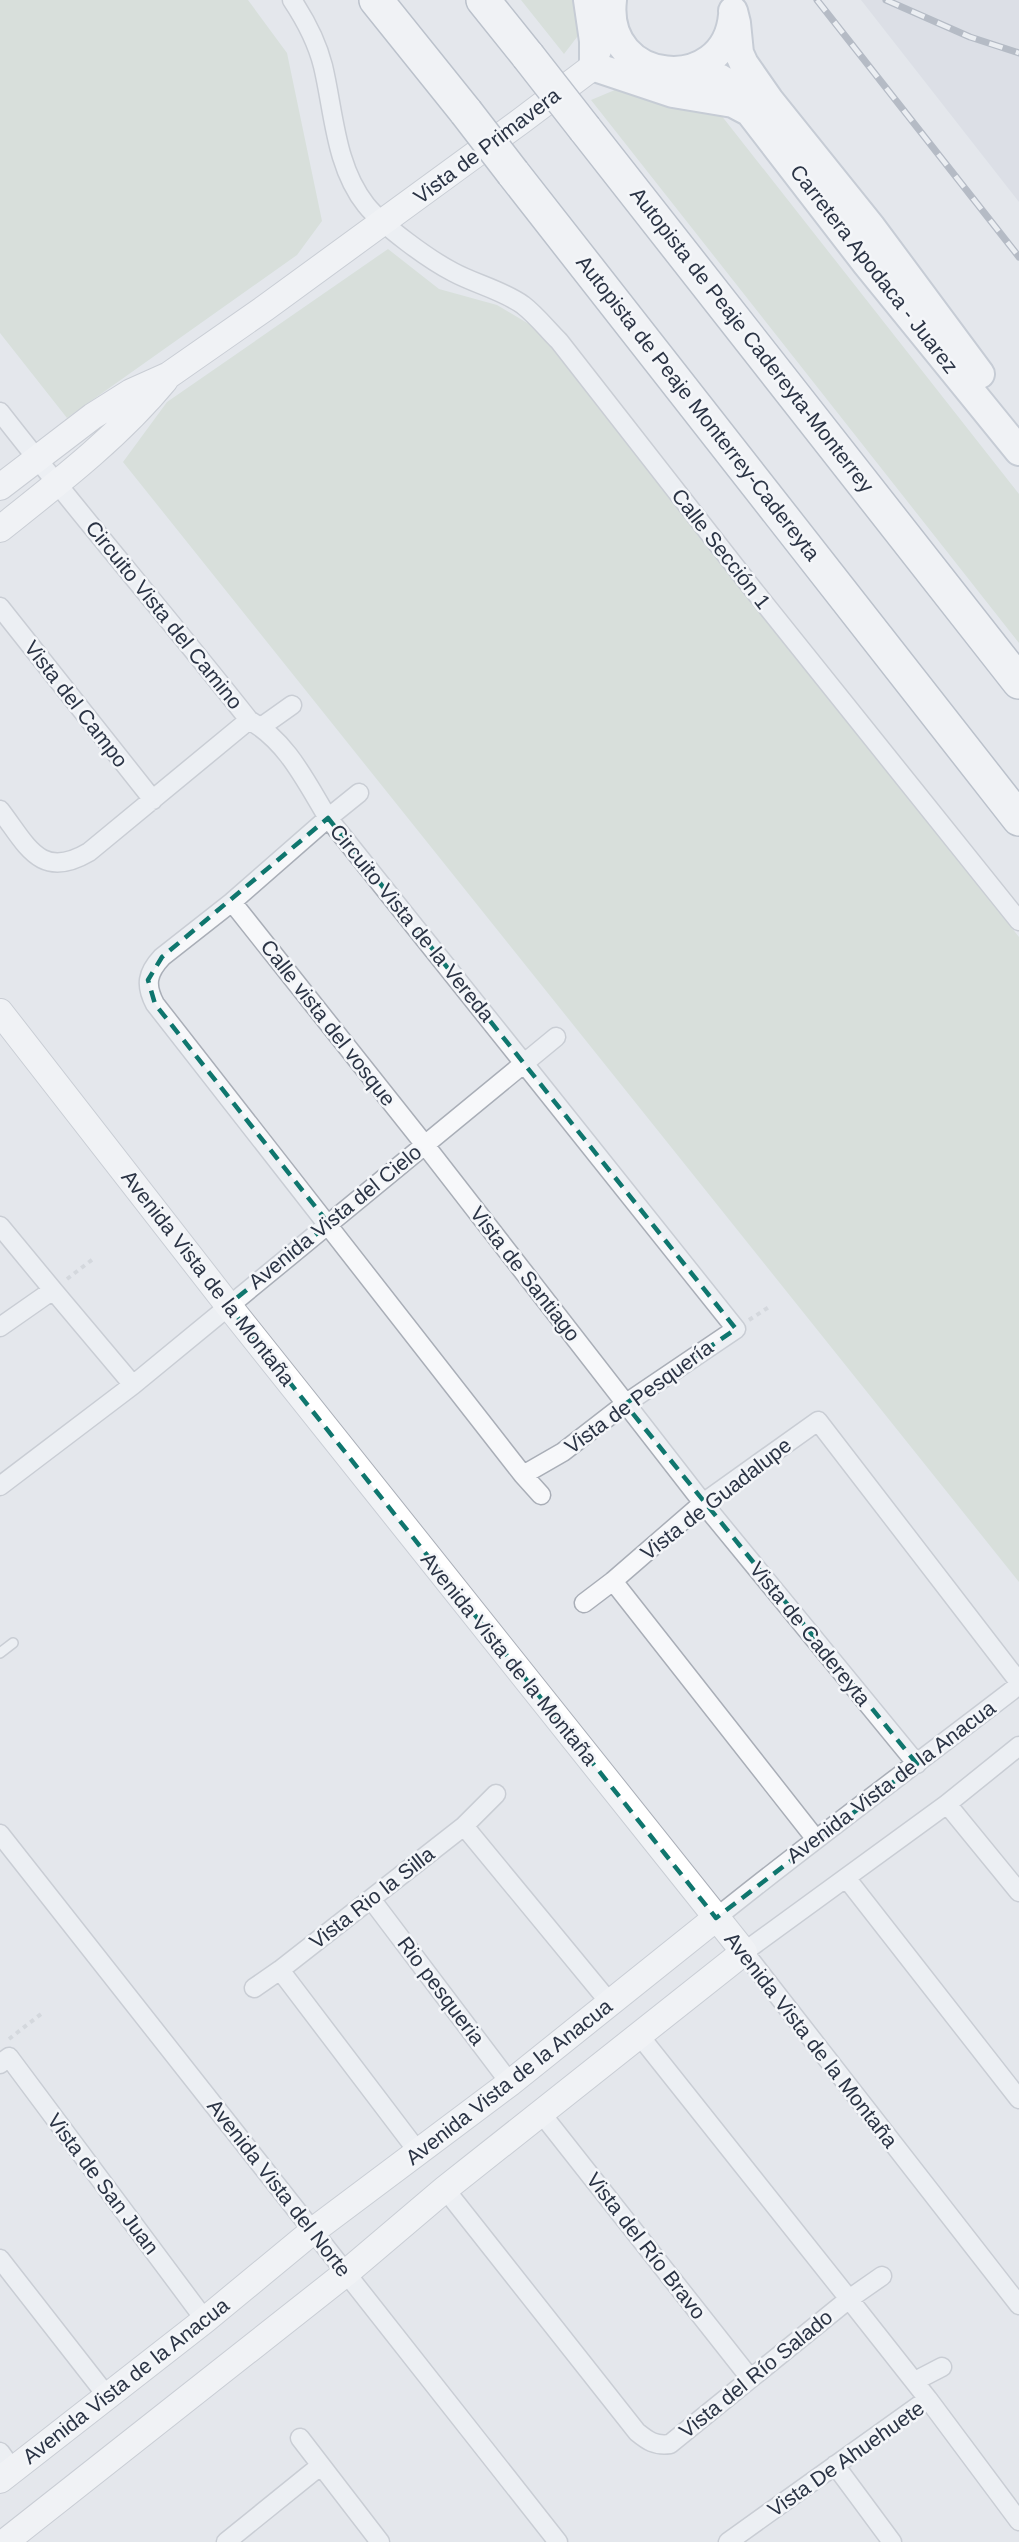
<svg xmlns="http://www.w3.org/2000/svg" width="1019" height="2542" font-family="Helvetica,sans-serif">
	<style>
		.built { fill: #d2d6de }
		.green { fill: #c9d6c5 }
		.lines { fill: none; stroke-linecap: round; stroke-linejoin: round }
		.lane-casing { stroke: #a9aeb7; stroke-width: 12 }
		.street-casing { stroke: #a9aeb7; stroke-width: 21 }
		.secondary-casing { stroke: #a9aeb7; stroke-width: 28 }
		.primary-casing { stroke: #a3abb8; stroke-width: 32 }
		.highway-casing { stroke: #8b94a3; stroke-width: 36 }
		.path { stroke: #c2c5cb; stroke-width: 4; stroke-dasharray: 4.5 4.5; stroke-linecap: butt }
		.lane { stroke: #f7f8fa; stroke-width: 9 }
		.street { stroke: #f7f8fa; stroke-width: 18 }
		.secondary { stroke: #fff; stroke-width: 26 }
		.primary { stroke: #fff; stroke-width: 28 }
		.highway { stroke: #fff; stroke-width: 33 }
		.rail-casing { stroke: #7d8696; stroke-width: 7 }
		.rail { stroke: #f4f6f9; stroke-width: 4.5; stroke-dasharray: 14; stroke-linecap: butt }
		.highway-bridge-casing { stroke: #8b94a3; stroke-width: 36; stroke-linecap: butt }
		.highway-bridge { stroke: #fff; stroke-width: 33 }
		.marked { fill: none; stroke: #0f766e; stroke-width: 4.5; stroke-dasharray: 12 8; stroke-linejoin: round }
		.labels { text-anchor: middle; stroke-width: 5; stroke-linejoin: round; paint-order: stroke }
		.street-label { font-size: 21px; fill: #2b3445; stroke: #f4f6f9 }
	</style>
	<rect width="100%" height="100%" fill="#e4e7ec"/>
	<!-- built -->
	<path class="built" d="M861,0H1019V202Z"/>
	<!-- green -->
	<path class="green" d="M0,0H248L287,53L322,221L297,255L67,418L0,333Z
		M521,0H609L597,11L564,54Z
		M677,59L1019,494V643L591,100L660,71Z
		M388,249L439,289L497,305L539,330L1019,937V1582L123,462L167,402Z"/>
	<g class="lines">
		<defs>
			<path id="lane" d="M0,1653L13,1643"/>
			<path id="street" d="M292,0C306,21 317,42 323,66C334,112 335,166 366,205C383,226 428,259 453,272C475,284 502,290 523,305C536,315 547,329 559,341L752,588L1019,921
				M0,412C81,516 167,616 249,720L89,852C40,881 27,845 0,810
				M0,607L153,800
				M249,720C287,741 306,782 328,818L359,793
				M261,727L292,705
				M328,818L736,1329L625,1404L563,1452L523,1475L155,1004C145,985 147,973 162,957L232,902Z
				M232,902L425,1145L703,1503L917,1764
				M0,1226L53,1290L0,1327
				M53,1290L133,1385
				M523,1475L541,1495
				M0,1486L133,1385L556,1037
				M584,1603L613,1581
				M1019,1746L947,1804L744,1952L1019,2305
				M947,1804L1019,1892
				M464,1826L496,1794
				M0,1834L558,2542
				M815,1838L613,1581L703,1503L818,1421L1019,1682
				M847,1879L1019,2099
				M371,1899L510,2083
				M716,1918C815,1838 918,1763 1019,1685
				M254,1988L280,1970
				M0,2064L9,2057L205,2320
				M541,2113L750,2378
				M419,2153L280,1970L464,1826L610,2003
				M445,2189L637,2432C648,2441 655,2446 670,2444L849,2299L639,2035
				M0,2259L107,2396
				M882,2276L849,2299L928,2399
				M915,2381L942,2367
				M300,2438L380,2542
				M0,2452L13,2470
				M835,2465L892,2542
				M226,2542L320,2466
				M728,2542L928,2399L1019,2521"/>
			<path id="secondary" d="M0,487L93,416L131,392L169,375L265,308L521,121L590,69L601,43
				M0,529C58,483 118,437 165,380
				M0,1012L228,1305L744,1952L445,2189L346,2273L5,2542
				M0,2480L205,2320L314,2230L510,2083L716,1918"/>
			<path id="primary" d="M588,0L594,41V62
				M612,0C602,86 726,97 733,15
				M733,11L736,23L739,53L744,64L769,100L871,227L980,374
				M598,68L673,93L733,103L750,112
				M672,72C693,74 713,70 729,85L867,264L1019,451"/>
			<path id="highway" d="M376,0L466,112
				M483,0L528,56
				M585,129L1019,682
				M513,173L1019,819"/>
		</defs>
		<!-- lane casing -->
		<use href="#lane" class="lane-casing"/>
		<!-- street casing -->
		<use href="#street" class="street-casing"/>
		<!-- secondary casing -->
		<use href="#secondary" class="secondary-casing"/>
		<!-- primary casing -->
		<use href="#primary" class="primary-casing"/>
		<!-- highway casing -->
		<use href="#highway" class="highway-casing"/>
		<!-- path -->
		<path class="path" d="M67,1279L93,1259
			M749,1320L769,1307
			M9,2039L41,2014"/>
		<!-- lane -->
		<use href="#lane" class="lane"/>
		<!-- street -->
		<use href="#street" class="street"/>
		<!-- secondary -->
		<use href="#secondary" class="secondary"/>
		<!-- primary -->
		<use href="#primary" class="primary"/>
		<!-- highway -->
		<use href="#highway" class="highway"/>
		<defs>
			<path id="rail" d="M817,0L1019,257
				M886,0L970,37L1019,53"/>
		</defs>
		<!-- rail casing -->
		<use href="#rail" class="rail-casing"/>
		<!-- rail -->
		<use href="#rail" class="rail"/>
		<defs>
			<path id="highway-bridge" d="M528,56L585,129
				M466,112L513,173"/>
		</defs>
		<!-- highway-bridge casing -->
		<use href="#highway-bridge" class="highway-bridge-casing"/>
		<!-- highway-bridge -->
		<use href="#highway-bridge" class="highway-bridge"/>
	</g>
	<!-- marked area -->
	<path d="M0 0H1019V2542H0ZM328,818L736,1329L625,1404L917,1764L716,1918L228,1305L329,1224L155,1004L148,980L162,957Z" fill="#e4e7ec" fill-opacity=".55" fill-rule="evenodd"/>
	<path class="marked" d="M328,818L736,1329L625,1404L917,1764L716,1918L228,1305L329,1224L155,1004L148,980L162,957Z"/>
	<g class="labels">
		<!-- street labels -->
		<g class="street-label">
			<text transform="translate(487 146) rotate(-37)" y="7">Vista de Primavera</text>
			<text transform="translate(874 269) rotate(52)" y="7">Carretera Apodaca - Juarez</text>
			<text transform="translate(752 340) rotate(52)" y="7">Autopista de Peaje Cadereyta-Monterrey</text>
			<text transform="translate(698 408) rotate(52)" y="7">Autopista de Peaje Monterrey-Cadereyta</text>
			<text transform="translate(721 549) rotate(52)" y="7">Calle Sección 1</text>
			<text transform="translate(164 615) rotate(51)" y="7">Circuito Vista del Camino</text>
			<text transform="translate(76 704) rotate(52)" y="7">Vista del Campo</text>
			<text transform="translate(412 923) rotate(51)" y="7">Circuito Vista de la Vereda</text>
			<text transform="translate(328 1023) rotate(52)" y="7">Calle vista del vosque</text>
			<text transform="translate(335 1217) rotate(-39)" y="7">Avenida Vista del Cielo</text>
			<text transform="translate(525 1274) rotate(52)" y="7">Vista de Santiago</text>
			<text transform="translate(208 1278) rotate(52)" y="7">Avenida Vista de la Montaña</text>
			<text transform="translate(639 1397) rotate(-36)" y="7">Vista de Pesquería</text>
			<text transform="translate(716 1499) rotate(-38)" y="7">Vista de Guadalupe</text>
			<text transform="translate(810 1634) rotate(51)" y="7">Vista de Cadereyta</text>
			<text transform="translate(509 1659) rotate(51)" y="7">Avenida Vista de la Montaña</text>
			<text transform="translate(891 1782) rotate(-37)" y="7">Avenida Vista de la Anacua</text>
			<text transform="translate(372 1898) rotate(-38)" y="7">Vista Rio la Silla</text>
			<text transform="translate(441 1991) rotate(53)" y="7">Rio pesqueria</text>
			<text transform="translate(811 2040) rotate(52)" y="7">Avenida Vista de la Montaña</text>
			<text transform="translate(509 2082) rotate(-38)" y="7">Avenida Vista de la Anacua</text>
			<text transform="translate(103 2184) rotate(53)" y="7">Vista de San Juan</text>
			<text transform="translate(279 2188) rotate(52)" y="7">Avenida Vista del Norte</text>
			<text transform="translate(646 2246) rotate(52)" y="7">Vista del Río Bravo</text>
			<text transform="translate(756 2374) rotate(-39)" y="7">Vista del Río Salado</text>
			<text transform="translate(126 2381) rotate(-38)" y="7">Avenida Vista de la Anacua</text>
			<text transform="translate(846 2459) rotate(-35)" y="7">Vista De Ahuehuete</text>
		</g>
	</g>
</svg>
